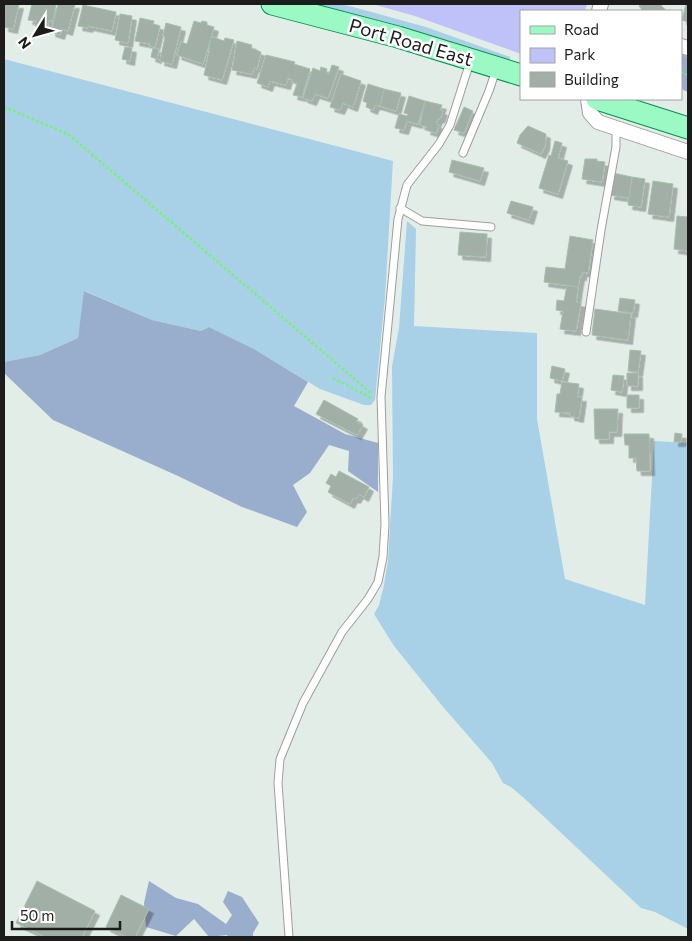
<svg xmlns="http://www.w3.org/2000/svg" width="692" height="941" font-family="Commissioner,sans-serif">
	<style>
		.grass { fill: #a8d0e7 }
		.forest { fill: #98aecc }
		.park { fill: #bfc2f8 }
		.building { fill: #a2afa6; stroke: #a5bfad; filter: url(#shadow) }
		.lines { fill: none; stroke-linecap: round; stroke-linejoin: round }
		.service-casing { stroke: #9d9d9d; stroke-width: 9 }
		.minor-casing { stroke: #9d9d9d; stroke-width: 16 }
		.primary-casing { stroke: #04914e; stroke-width: 23 }
		.path { stroke: #70f66b; stroke-width: 2.5; stroke-dasharray: 2.5 2.5; stroke-linecap: butt }
		.service { stroke: #fff; stroke-width: 7 }
		.minor { stroke: #fff; stroke-width: 14 }
		.primary { stroke: #9bf9c3; stroke-width: 21 }
		.labels { text-anchor: middle; stroke-width: 5; stroke-linejoin: round; paint-order: stroke }
		.street-label { font-size: 19px; fill: #1c1c1c; stroke: #fff }
	</style>
	<defs>
		<filter id="shadow"><feDropShadow dx="4.5" dy="4.5" stdDeviation="0" flood-color="#0004"/></filter>
	</defs>
	<rect width="100%" height="100%" fill="#e2ede8"/>
	<!-- grass -->
	<path class="grass" d="M306,4H340L357,8L426,27L510,57L509,62Z
		M4,59L393,161L385,297L375,400L371,405H364L320,389L254,349L209,327L201,331L152,320L85,291L78,338L40,355L4,362Z
		M407,221L416,229L414,326L537,333V419L565,579L645,605L654,441L688,443V929L655,912L641,908L524,798L511,787L503,783L492,763L444,708L394,646L374,614L379,605L384,585L388,560L393,477L392,366L399,328Z"/>
	<!-- forest -->
	<path class="forest" d="M681,54L688,57V92L681,89Z
		M84,291L152,320L201,331L209,327L254,349L308,382L294,406L345,434L378,443V492L348,471L349,451L329,445L310,473L293,485L307,512L297,527L242,507L178,476L53,420L5,374L4,362L40,355L78,338Z
		M149,881L176,898L198,904L226,924L232,915L223,902L228,891L242,897L259,923L253,933V937H228L227,935L209,937L194,919L176,936L146,927L144,903Z"/>
	<!-- park -->
	<path class="park" d="M372,4H587L585,11H521V54L415,16Z"/>
	<!-- building -->
	<path class="building" d="M4,4H19L13,29L4,27L5,8H4Z
		M32,4H56L53,21L49,20L47,29L35,26L36,21L28,20Z
		M58,4H75L68,31L62,29L60,35L51,32Z
		M642,4H660L666,11H643L639,6Z
		M686,4H688V22L682,20Z
		M83,5L116,12L112,31L89,26L88,28L78,26Z
		M120,14L132,16L128,43L115,40Z
		M140,18L154,21L153,24L160,26L155,47L150,46V44L135,41Z
		M194,21L201,23L202,21L207,22V25L214,27L203,64L177,55L181,42L187,44Z
		M166,23L181,27L172,64L160,61L165,37L163,36Z
		M213,37L224,41L225,38L234,40L222,80L204,75L210,48L209,47L211,38Z
		M237,41L252,45L251,48L261,52L257,69L254,68L252,74L232,70Z
		M125,47L132,48L130,61L122,59Z
		M153,48L159,49L157,59L151,57Z
		M266,55L295,62L294,64L310,69L302,97L293,95L297,84L292,82L293,80L288,78L286,85L270,81L268,87L257,83Z
		M332,65L339,67L328,98L315,94L312,101L303,98L313,68L320,71L321,67L327,69L326,73L329,74Z
		M341,74L361,81L353,107L343,103L340,110L330,107Z
		M368,84L384,89L380,106L375,105L373,110L366,107L367,103L363,101Z
		M384,89L401,93L396,111L380,106Z
		M409,96L425,101L418,124L407,121L404,130L395,128L399,114L407,116L408,114L404,113Z
		M425,101L442,105L440,110L443,111L440,119L438,118L436,124L439,125L436,133L426,130L427,127L420,125Z
		M464,107L473,111L464,133L454,130Z
		M528,126L546,134L545,146L541,154L517,143L520,135Z
		M555,141L562,143L558,158L568,161L558,194L539,188L549,155L551,156Z
		M585,159H597V161L605,162L602,182L582,179Z
		M452,160L484,168L480,181L449,172Z
		M613,173L632,177L629,198L610,195Z
		M632,177L645,179L641,207L628,205Z
		M653,181L673,184L669,217L648,214Z
		M511,201L533,207L529,220L507,213Z
		M677,216L688,217V251L674,249Z
		M460,232L487,234L486,257L458,255Z
		M570,236L593,240L588,273L582,272V276H580L578,287L544,282L546,267L565,269Z
		M567,285L578,287L576,302L581,303L576,331L560,329L563,311L556,310L557,300L564,301Z
		M620,298L635,300L633,313L618,311Z
		M595,309L631,314L628,340L592,335Z
		M630,350L641,351L638,372L628,371Z
		M552,366L565,369L562,381L550,378Z
		M627,373H638V386H627Z
		M613,375L624,376L622,392L611,390Z
		M562,382L579,384L577,397H582L579,418L570,416V413L555,412L557,394H560Z
		M627,395H639V408H627Z
		M324,400L358,419L356,421L363,425L357,435L316,414Z
		M594,409H618L617,432H609V439H595Z
		M675,433L682,434L681,442H674Z
		M624,434H649L650,471H637L636,458H629V445H625Z
		M339,471L369,487L364,497L359,494L356,499L353,498L350,504L328,492L331,486L326,483L331,474L336,477Z
		M37,881L95,911L82,937H45L16,923Z
		M121,895L149,909L135,937H127L106,927Z"/>
	<g class="lines">
		<defs>
			<path id="service" d="M463,153L489,91L496,70
				M400,208L422,221L491,227
				M586,332L601,230L616,147V129
				M289,937L278,783L280,759L303,703L342,632L368,599L378,582L383,557L385,524L381,397L398,219L407,185L439,144L450,125L470,62"/>
			<path id="minor" d="M599,11L601,4
				M681,46L688,48
				M588,99L590,113L598,122L688,152"/>
			<path id="primary" d="M272,4L398,37L521,75
				M597,99L688,128"/>
		</defs>
		<!-- service casing -->
		<use href="#service" class="service-casing"/>
		<!-- minor casing -->
		<use href="#minor" class="minor-casing"/>
		<!-- primary casing -->
		<use href="#primary" class="primary-casing"/>
		<!-- path -->
		<path class="path" d="M681,72L688,75
			M4,107L68,134L371,393
			M333,378L371,398"/>
		<!-- service -->
		<use href="#service" class="service"/>
		<!-- minor -->
		<use href="#minor" class="minor"/>
		<!-- primary -->
		<use href="#primary" class="primary"/>
	</g>
	<g class="labels">
		<!-- street labels -->
		<g class="street-label">
			<text transform="translate(411 42) rotate(16)" y="7">Port Road East</text>
		</g>
	</g>
	<!-- border -->
	<rect width="692" height="941" fill="none" stroke="#1c1c1c" stroke-width="10"/>
	<!-- legend -->
	<rect x="520" y="10" width="162" height="90" fill="#ffffff" stroke="#a4a4a4"/>
	<rect x="530" y="26" width="25" height="8" fill="#9bf9c3" stroke="#a4a4a4"/>
	<text x="564" y="35" font-size="15" fill="#1c1c1c">Road</text>
	<rect x="530" y="48" width="25" height="15" fill="#bfc2f8" stroke="#a4a4a4"/>
	<text x="564" y="60" font-size="15" fill="#1c1c1c">Park</text>
	<rect x="530" y="72" width="25" height="15" fill="#a2afa6" stroke="#a4a4a4"/>
	<text x="564" y="85" font-size="15" fill="#1c1c1c">Building</text>
	<!-- north arrow -->
	<g transform="translate(35 35) rotate(233)" stroke="#ffffff" stroke-width="4" paint-order="stroke">
	<path d="M0-4L9 19L0 12L-9 19Z" fill="#1c1c1c"/>
	<text y="-8" font-size="14" font-weight="bold" text-anchor="middle" fill="#1c1c1c">N</text>
	</g>
	<!-- scale -->
	<path d="M12 921v8h108v-8" fill="none" stroke="#1c1c1c" stroke-width="2.5"/>
	<text x="20" y="921" font-size="15" fill="#1c1c1c" stroke="#ffffff" stroke-width="4" paint-order="stroke">50 m</text>
</svg>
